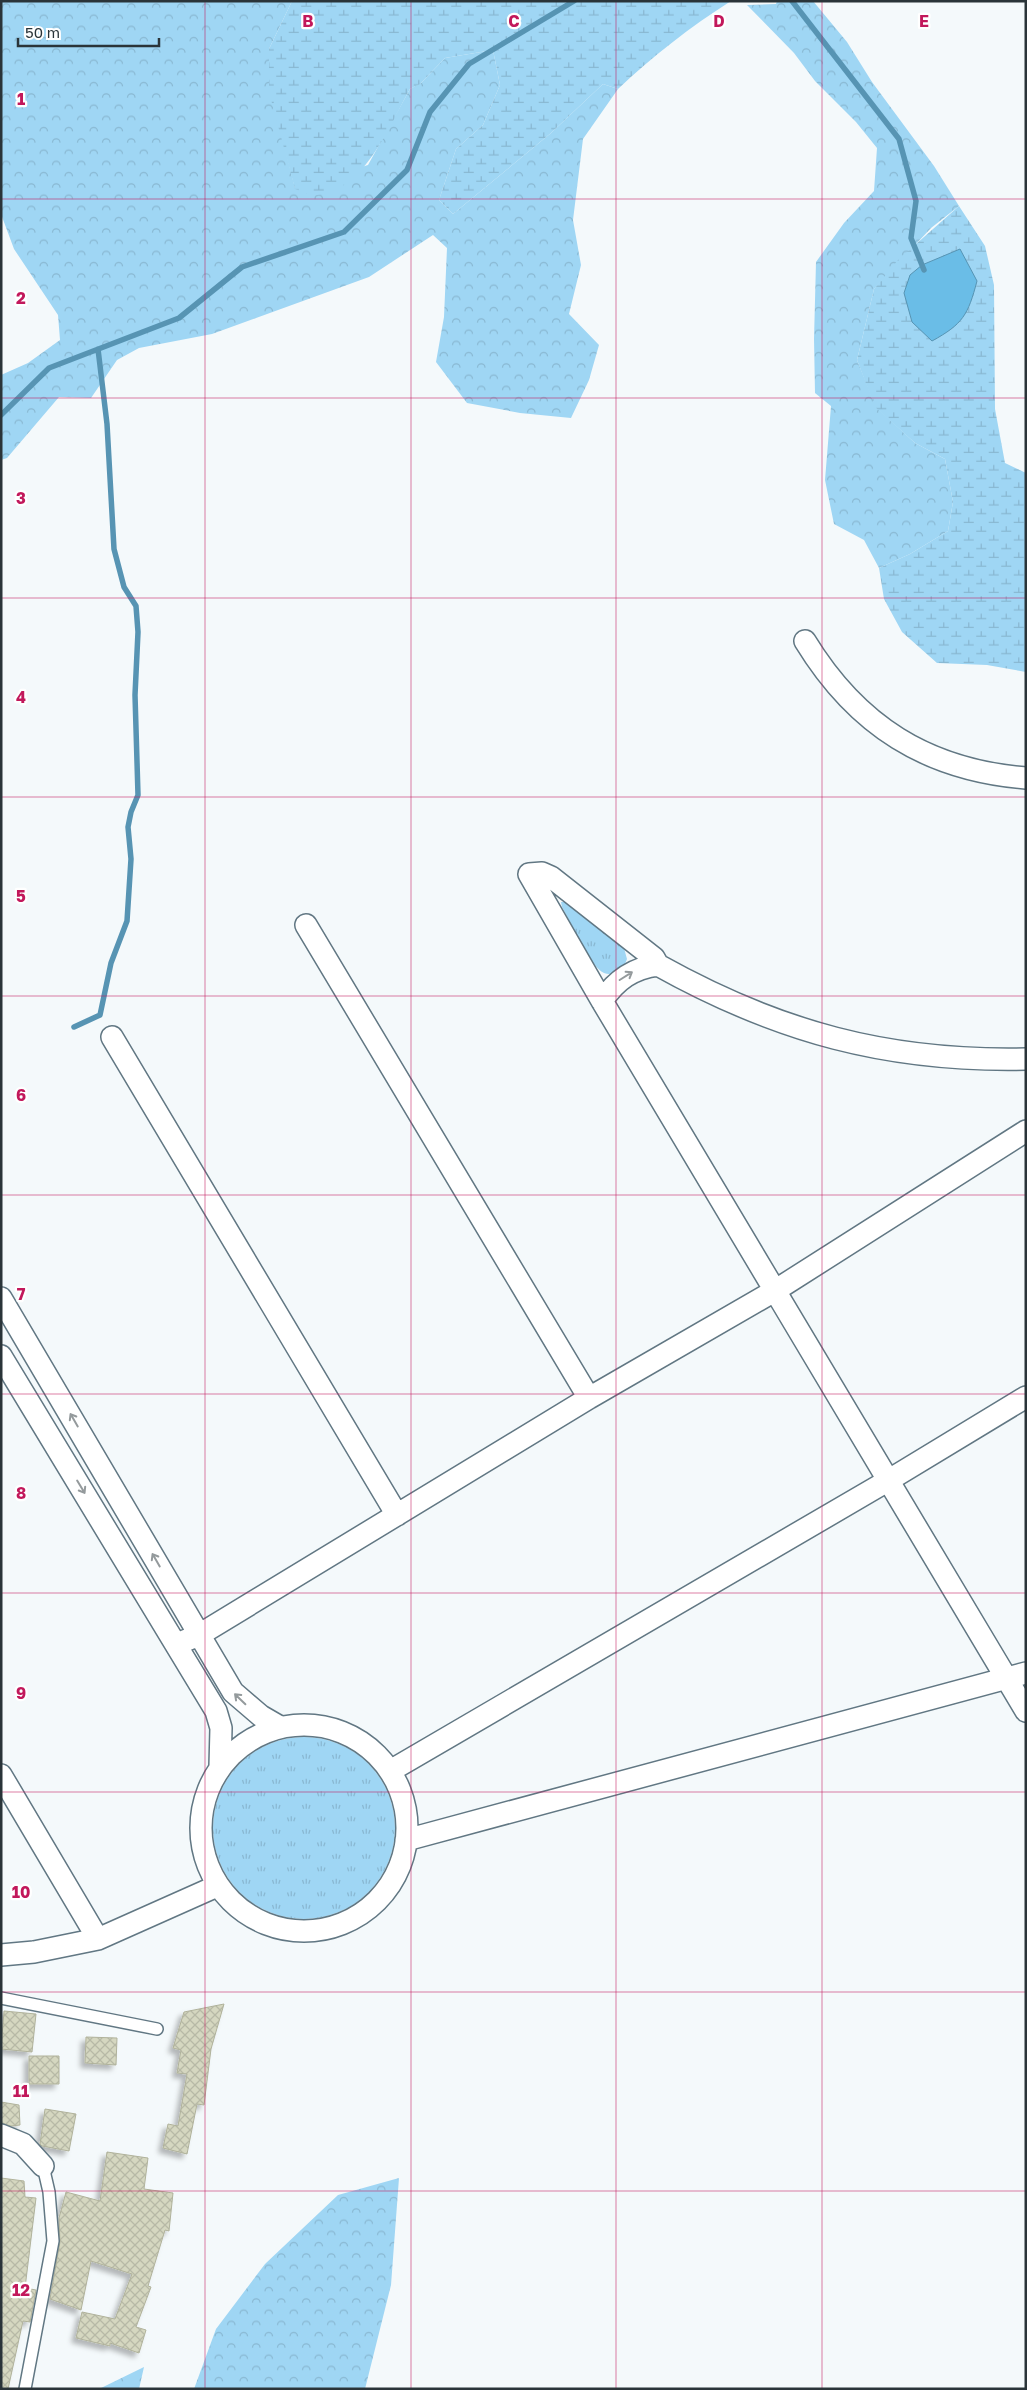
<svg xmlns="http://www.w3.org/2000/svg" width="1027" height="2390" font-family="'Golos Text',sans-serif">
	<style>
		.grass { fill: url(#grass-tufts) }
		.forest { fill: url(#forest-crowns) }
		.wetland { fill: url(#wetland-marsh) }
		.water { fill: #6abde7; stroke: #5794b3 }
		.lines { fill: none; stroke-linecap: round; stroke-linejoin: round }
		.stream { stroke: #5794b3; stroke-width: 5.5 }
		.building { fill: url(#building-cross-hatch); stroke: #b0b29b; filter: url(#shadow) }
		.service-casing { stroke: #617783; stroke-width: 14 }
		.minor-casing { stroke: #617783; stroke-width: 24 }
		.service { stroke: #fff; stroke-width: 11 }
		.minor { stroke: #fff; stroke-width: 21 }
		.oneway { stroke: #949a9c }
		.grid { fill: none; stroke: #c2185b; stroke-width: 1; stroke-opacity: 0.55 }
		.grid-label { font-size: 16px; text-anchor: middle; font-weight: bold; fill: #c2185b; stroke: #fff; stroke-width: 4.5; stroke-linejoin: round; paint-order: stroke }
	</style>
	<defs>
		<pattern id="grass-tufts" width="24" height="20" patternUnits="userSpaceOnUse" patternTransform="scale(1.25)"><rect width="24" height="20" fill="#9fd6f4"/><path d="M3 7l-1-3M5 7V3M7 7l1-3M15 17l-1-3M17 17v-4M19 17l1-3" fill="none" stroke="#89b8d2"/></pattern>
		<pattern id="forest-crowns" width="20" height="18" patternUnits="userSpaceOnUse" patternTransform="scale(1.25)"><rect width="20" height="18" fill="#9fd6f4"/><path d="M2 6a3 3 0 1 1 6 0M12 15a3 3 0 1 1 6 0" fill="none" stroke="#89b8d2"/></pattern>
		<pattern id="wetland-marsh" width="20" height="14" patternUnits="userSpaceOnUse" patternTransform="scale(1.25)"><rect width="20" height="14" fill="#9fd6f4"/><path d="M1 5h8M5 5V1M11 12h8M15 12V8" fill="none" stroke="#89b8d2"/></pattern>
		<pattern id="building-cross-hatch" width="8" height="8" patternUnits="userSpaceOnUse" patternTransform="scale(1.25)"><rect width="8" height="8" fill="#d5d7c0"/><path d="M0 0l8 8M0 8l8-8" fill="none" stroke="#b7b9a6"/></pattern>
		<filter id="shadow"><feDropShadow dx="-4.5" dy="4.5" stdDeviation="2.5" flood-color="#0004"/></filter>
	</defs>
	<rect width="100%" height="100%" fill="#f4f9fb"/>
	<!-- grass -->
	<path class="grass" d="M561,902H566L624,948L627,959L623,969C616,972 611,976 604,973C591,968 570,921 562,907Z
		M213 1828a91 91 0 1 1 182 0a91 91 0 1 1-182 0Z"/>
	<!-- forest -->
	<path class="forest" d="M1,1H292L269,49L284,145L295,188L368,165L410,89L421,83L445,58L493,50L500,85L483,125L456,149L439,200L453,214L551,133L603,84L618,89L583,139L573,220L581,265L569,314L599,345L589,380L571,418L520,413L467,403L436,362L444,317L447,248L433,235L369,277L212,334L139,348L117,360L91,398L59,397L7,458L1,460V375L28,363L60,340L58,315L14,249L1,214Z
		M777,1H813L847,42L872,82L934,166L959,206L931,228L874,289L857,360L876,407L915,443L945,459L953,502L948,531L910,554L879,568L864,540L834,524L825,480L831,406L815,393L814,339L816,262L844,223L874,191L877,148L856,122L815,81L794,53L747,5L776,4Z
		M399,2178L391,2285L365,2389H194L216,2329L265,2264L338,2195Z
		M144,2367L139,2389H99Z"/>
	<!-- wetland -->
	<path class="wetland" d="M292,1H731C690,27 653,56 618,89L603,84L551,133L453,214L439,200L456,149L483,125L500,85L493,50L445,58L420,84L410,89C389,126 365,190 317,195C311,196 302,191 295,189L269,92V49Z
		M959,206L985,246L994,285L995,409L1005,463L1026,473V672L987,665L937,663L902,632L884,599L879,568L910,554L948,531L953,502L945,459L915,443L875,407L857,360L874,289L898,260Z"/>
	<!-- water -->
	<path class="water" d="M960,249L977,281C968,315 963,324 932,341L912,322L904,293L910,275L922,265Z"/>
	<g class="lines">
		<!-- stream -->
		<path class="stream" d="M792,1L899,139L916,201L911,238L924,270
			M1,415L49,368L179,318L242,267L344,232L407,170L430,112L469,64L574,1
			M74,1027L100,1015L111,963L127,921L131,859L128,827L131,812L138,795L135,695L138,632L136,606L124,587L114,549L107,424L98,349"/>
	</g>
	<!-- building -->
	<path class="building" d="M224,2004L211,2049L204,2105L197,2104L187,2154L163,2148L168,2124L178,2126L187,2074L177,2073L181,2050L173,2048L184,2012Z
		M4,2011L36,2014L32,2052L1,2049Z
		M86,2037L117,2038L116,2065L85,2063Z
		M29,2056H59V2084H29Z
		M1,2102L19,2105L20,2125L11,2126L1,2123Z
		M45,2109L76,2114L69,2151L42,2146L40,2144Z
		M107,2152L148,2158L144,2189L173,2193L169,2231L165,2230L148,2286L151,2287L136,2327L146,2330L139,2353L110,2343V2346L76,2338L82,2312L115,2319L132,2274L91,2261L81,2310L50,2299L60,2242L59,2218L66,2192L100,2201Z
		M1,2178L24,2181L25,2197L36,2198L25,2288L36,2290L30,2322L23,2321L8,2389H1Z"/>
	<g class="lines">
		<defs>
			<path id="service" d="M1,1998L157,2029
				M25,2389L53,2241L49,2192L43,2166"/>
			<path id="minor" d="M805,641C857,726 927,770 1026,778
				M306,925L589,1398
				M602,1001C616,980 633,968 658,965
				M112,1037L397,1515
				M1026,1059C888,1062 778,1032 658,965L654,958L551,877L542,873L529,874L602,1001L1026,1711
				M1,1298L233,1692L261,1716L280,1727
				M1,1356L216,1711L221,1728L220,1766
				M177,1644L199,1635L589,1398L776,1290L1026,1131
				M201 1828a103 103 0 1 1 206 0a103 103 0 1 1-206 0Z
				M390,1771L889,1480L1026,1397
				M1,1775L98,1939
				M406,1840L1026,1673
				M1,1955L34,1952L98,1939L217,1886
				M1,2135L23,2144L43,2166"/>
		</defs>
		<!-- service casing -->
		<use href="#service" class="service-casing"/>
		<!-- minor casing -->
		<use href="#minor" class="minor-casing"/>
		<!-- service -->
		<use href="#service" class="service"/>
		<!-- minor -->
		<use href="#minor" class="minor"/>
	</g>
	<!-- one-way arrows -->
	<defs><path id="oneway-shaft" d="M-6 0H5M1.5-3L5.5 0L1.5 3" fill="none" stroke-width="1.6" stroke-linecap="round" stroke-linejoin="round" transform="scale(1.25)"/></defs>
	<g class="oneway">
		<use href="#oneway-shaft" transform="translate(626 976) rotate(-32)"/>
		<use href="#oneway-shaft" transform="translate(74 1420) rotate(-120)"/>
		<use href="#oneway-shaft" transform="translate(81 1487) rotate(59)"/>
		<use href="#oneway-shaft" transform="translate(156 1560) rotate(-120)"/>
		<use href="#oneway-shaft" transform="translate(240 1699) rotate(-136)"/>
	</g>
	<!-- grid -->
	<path class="grid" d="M205,1V2389M411,1V2389M616,1V2389M822,1V2389M1,199H1026M1,398H1026M1,598H1026M1,797H1026M1,996H1026M1,1195H1026M1,1394H1026M1,1593H1026M1,1792H1026M1,1992H1026M1,2191H1026"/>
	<g class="grid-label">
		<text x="308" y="27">B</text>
		<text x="514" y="27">C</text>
		<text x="719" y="27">D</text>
		<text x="924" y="27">E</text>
		<text x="21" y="105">1</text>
		<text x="21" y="304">2</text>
		<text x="21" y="504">3</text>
		<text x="21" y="703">4</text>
		<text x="21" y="902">5</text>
		<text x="21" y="1101">6</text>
		<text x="21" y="1300">7</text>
		<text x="21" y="1499">8</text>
		<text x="21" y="1699">9</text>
		<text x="21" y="1898">10</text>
		<text x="21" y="2097">11</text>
		<text x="21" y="2296">12</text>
	</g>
	<!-- border -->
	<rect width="1027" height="2390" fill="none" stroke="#2a3439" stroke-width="5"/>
	<!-- scale -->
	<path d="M18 38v8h141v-8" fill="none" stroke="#2a3439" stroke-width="2.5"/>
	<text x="25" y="38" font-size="15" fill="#2a3439" stroke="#ffffff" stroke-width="4" paint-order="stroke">50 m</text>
</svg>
